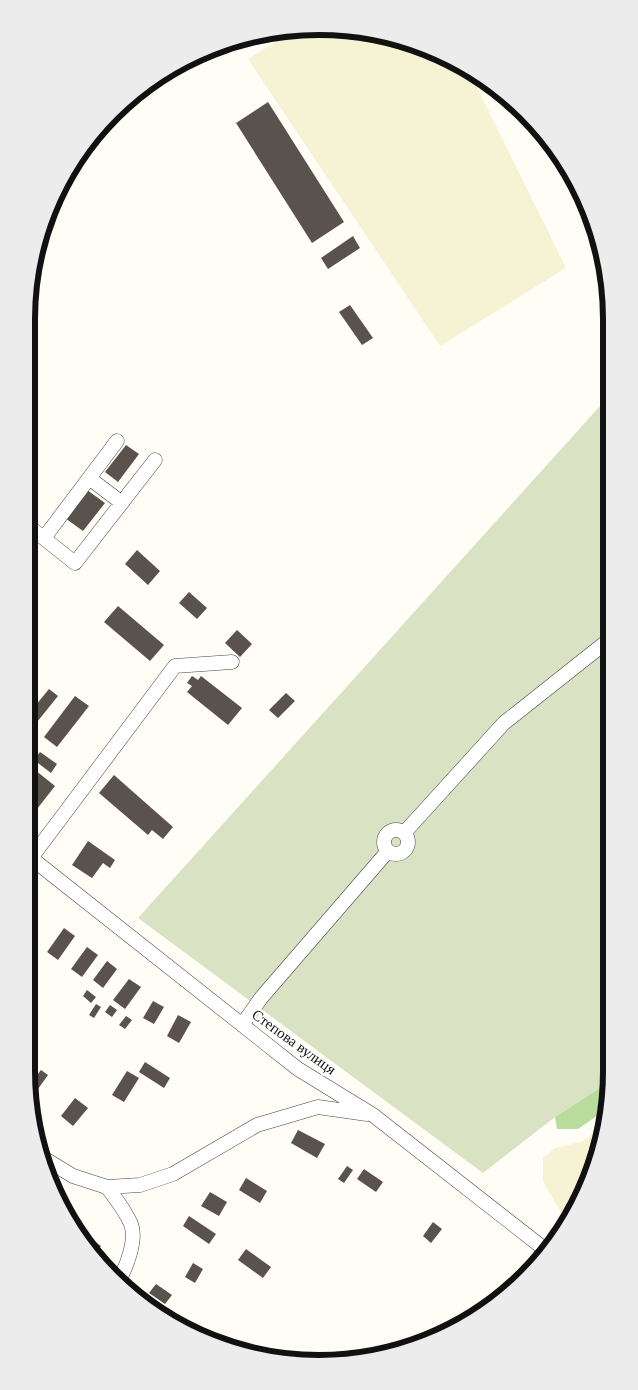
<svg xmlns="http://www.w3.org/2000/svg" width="638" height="1390" font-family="'Times New Roman',serif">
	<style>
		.farmland { fill: #f6f3d4 }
		.forest { fill: #b9dc9c }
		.cemetery { fill: #d9e3c4 }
		.building { fill: #5a524d }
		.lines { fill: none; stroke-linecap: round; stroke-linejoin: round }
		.minor-casing { stroke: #444; stroke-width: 15 }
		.minor { stroke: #fff; stroke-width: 14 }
		.labels { text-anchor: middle; stroke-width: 5; stroke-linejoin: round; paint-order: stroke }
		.street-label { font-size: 15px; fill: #111; stroke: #fff }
		.rim { fill: none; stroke: #111; stroke-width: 6 }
	</style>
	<rect width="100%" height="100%" fill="#fffdf5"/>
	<!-- farmland -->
	<path class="farmland" d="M319,26L431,48L474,73L477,87L566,268L440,346L248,59L292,32Z
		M600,1129L590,1183L567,1219L560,1211L543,1181V1158L555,1148L581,1142Z"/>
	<!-- forest -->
	<path class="forest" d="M610,1081L604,1111L578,1129H557L555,1117Z"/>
	<!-- cemetery -->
	<path class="cemetery" d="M610,395L612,1071L610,1081L555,1117L483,1173L138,918Z"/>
	<!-- building -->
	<path class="building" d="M268,102L344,222L312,243L236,123Z
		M353,236L360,248L328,269L321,258Z
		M350,305L373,338L362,345L339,312Z
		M126,445L139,454L118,482L105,472Z
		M87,490L105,503L83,531L65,518Z
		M137,550L160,571L148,585L125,564Z
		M189,592L207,608L197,619L179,603Z
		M118,606L164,645L150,661L104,622Z
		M237,630L252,644L240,657L225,643Z
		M192,676L198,680L201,676L242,708L228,725L187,692L192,686L187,683Z
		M49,689L58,696L29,732L26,730V717Z
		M286,693L295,701L278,718L269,710Z
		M75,696L89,706L57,747L44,737Z
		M40,752L57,764L51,773L34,760Z
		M35,770L55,786L37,809L26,800V781Z
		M114,775L173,827L163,839L152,830L148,835L99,793Z
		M88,841L115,860L110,868L103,863L92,878L72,865Z
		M64,928L75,936L58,960L47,952Z
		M87,947L98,955L82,977L71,969Z
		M107,961L117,969L103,988L93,980Z
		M129,979L141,987L125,1009L113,1000Z
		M87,990L96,997L91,1003L83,996Z
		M153,1001L164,1007L154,1024L143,1018Z
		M96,1004L101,1007L94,1018L89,1015Z
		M110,1005L117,1010L112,1017L105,1012Z
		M178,1015L191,1022L179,1043L167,1036Z
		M126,1016L132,1020L125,1029L119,1025Z
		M145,1062L170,1078L164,1088L139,1072Z
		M41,1070L48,1075L33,1096L30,1093L29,1086Z
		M127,1071L139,1078L124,1102L112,1095Z
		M75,1098L88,1108L73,1126L61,1116Z
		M298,1130L325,1144L317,1158L291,1143Z
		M347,1166L353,1170L344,1183L338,1179Z
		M364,1169L383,1182L376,1192L357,1179Z
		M246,1178L267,1191L260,1203L239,1190Z
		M210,1192L227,1202L219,1216L201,1206Z
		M189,1216L216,1234L209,1244L183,1226Z
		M433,1222L442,1229L431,1243L423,1236Z
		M80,1231L101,1246L94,1255Z
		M246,1249L271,1267L263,1278L238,1260Z
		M193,1263L203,1269L195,1283L185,1277Z
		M156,1284L172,1295L165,1304L149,1293Z"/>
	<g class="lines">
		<defs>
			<path id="minor" d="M89,478L122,503
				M26,524L75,563L155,460
				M44,538L117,441
				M384 842a12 12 0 1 1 24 0a12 12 0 1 1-24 0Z
				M404,833L504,723L610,639
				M26,854L298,1069L373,1115L547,1251
				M31,858L175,666L232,662
				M242,1025L261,998L388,851
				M40,1156L73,1176L107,1187L140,1185L173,1174L257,1125L318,1107L367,1114
				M107,1187C116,1199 125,1210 131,1224C137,1239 127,1266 119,1280"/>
		</defs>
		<!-- minor casing -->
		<use href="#minor" class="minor-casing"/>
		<!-- minor -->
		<use href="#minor" class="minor"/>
	</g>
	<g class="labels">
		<!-- street labels -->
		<g class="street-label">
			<text transform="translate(294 1042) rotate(36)" y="5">Степова вулиця</text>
		</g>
	</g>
	<!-- crop -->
	<path d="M0 0H638V1390H0ZM319 35H319A284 284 0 0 1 603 319V1071A284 284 0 0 1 319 1355H319A284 284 0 0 1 35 1071V319A284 284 0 0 1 319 35Z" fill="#ececec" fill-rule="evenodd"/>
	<path class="rim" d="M319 35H319A284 284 0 0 1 603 319V1071A284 284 0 0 1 319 1355H319A284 284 0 0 1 35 1071V319A284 284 0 0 1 319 35Z"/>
</svg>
